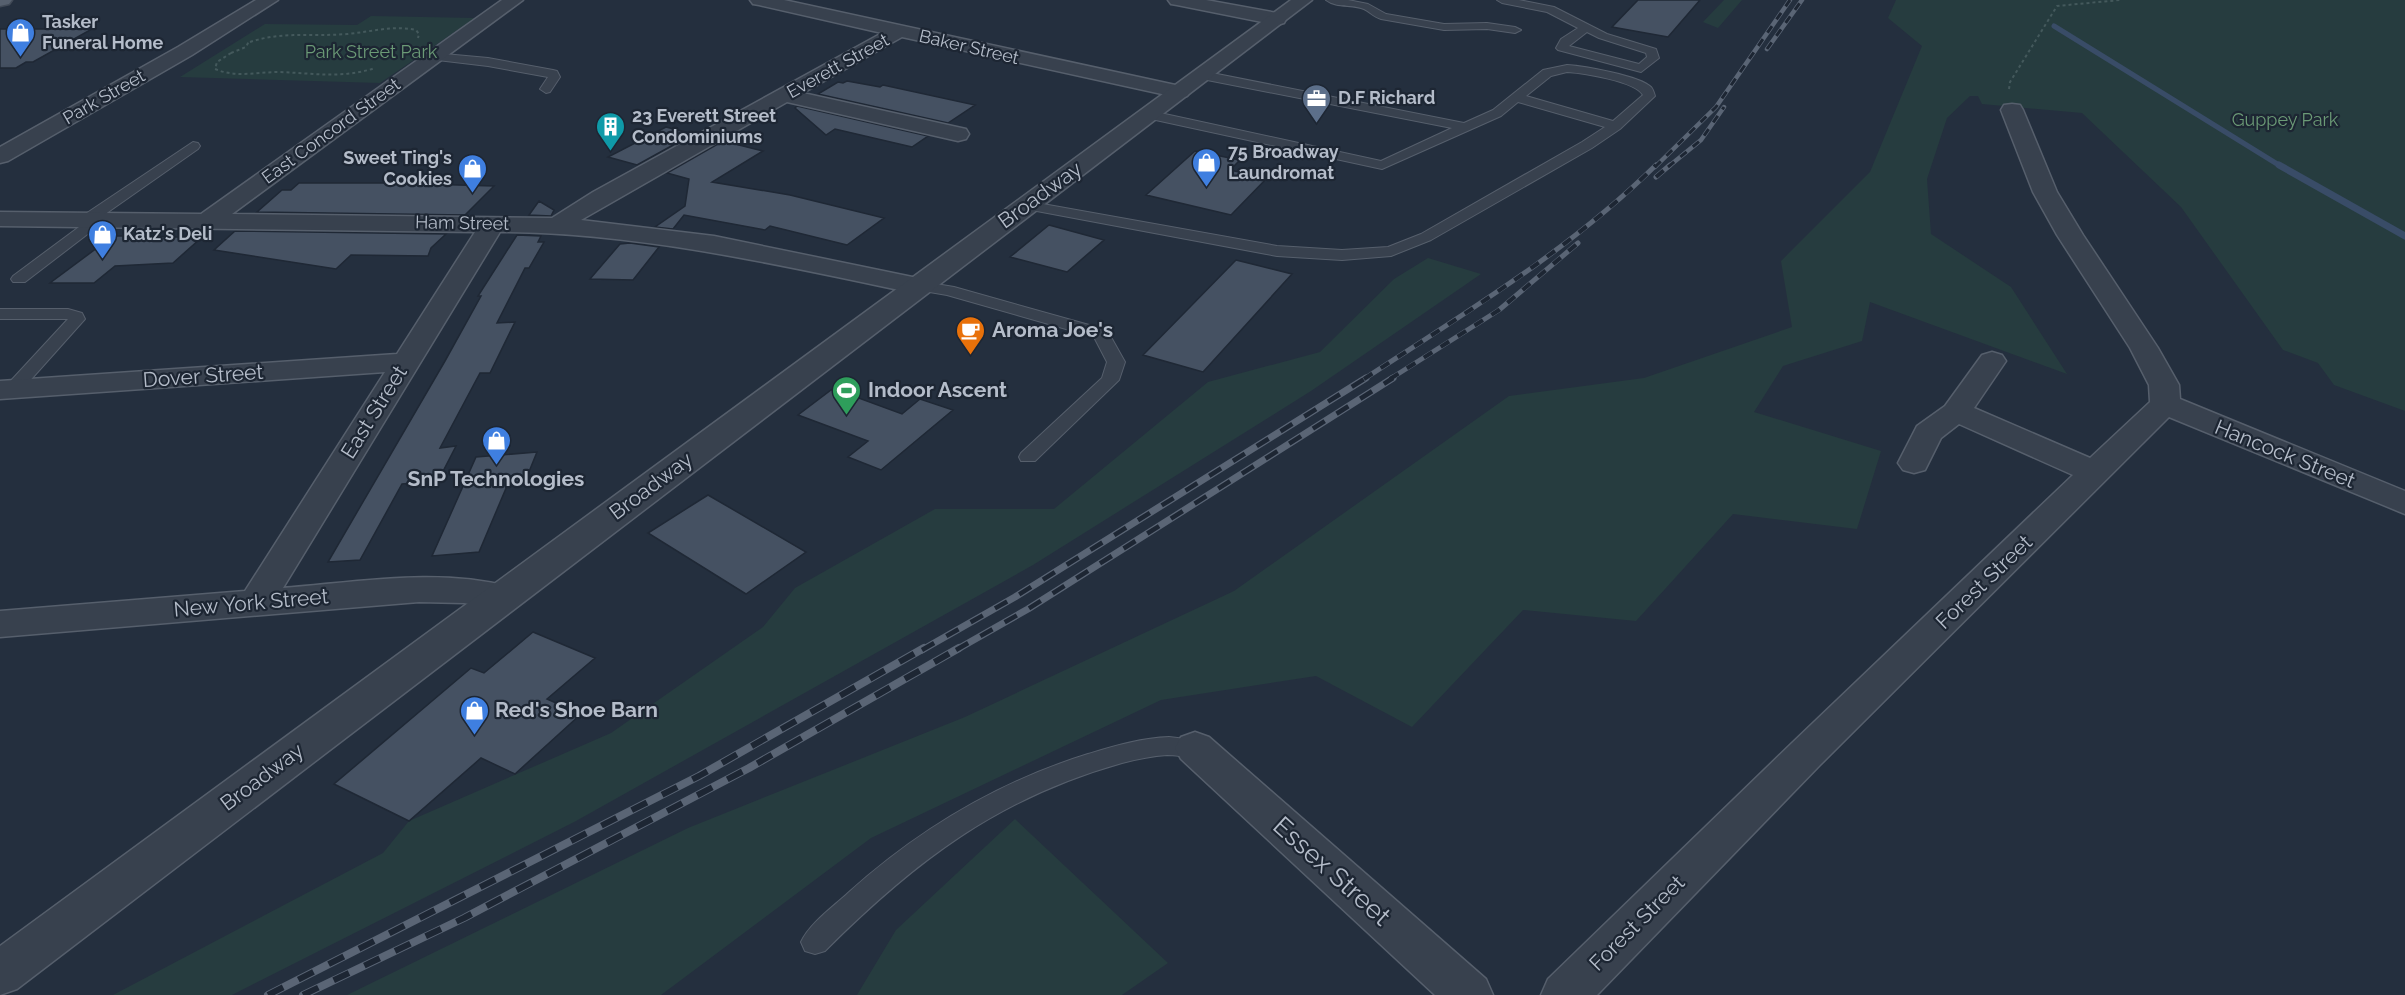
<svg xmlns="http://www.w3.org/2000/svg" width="2405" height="995" font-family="Raleway,sans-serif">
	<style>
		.green { fill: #263c3f }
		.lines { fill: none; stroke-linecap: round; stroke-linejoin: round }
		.stream-far1 { stroke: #394c67; stroke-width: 5 }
		.stream { stroke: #394c67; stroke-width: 7 }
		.building { fill: #455162; stroke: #1f2835; stroke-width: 1.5 }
		.service-casing { stroke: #565f6c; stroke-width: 2 }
		.minor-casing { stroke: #565f6c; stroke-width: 3 }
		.tertiary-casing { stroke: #565f6c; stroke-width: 3 }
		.primary-casing { stroke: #414a57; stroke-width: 3 }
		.path { stroke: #44595c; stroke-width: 2; stroke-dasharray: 3 3; stroke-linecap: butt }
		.service { fill: #38414e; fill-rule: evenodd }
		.minor { fill: #38414e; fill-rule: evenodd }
		.tertiary { fill: #38414e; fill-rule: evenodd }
		.primary { fill: #56606e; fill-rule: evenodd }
		.rail-far3-casing { stroke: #5a6575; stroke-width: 4.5 }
		.rail-far2-casing { stroke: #5a6575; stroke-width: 5 }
		.rail-far1-casing { stroke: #5a6575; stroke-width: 7 }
		.rail-casing { stroke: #5a6575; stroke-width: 8 }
		.rail-far3 { stroke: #1d2633; stroke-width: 3; stroke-dasharray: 8; stroke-linecap: butt }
		.rail-far2 { stroke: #1d2633; stroke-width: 4; stroke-dasharray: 10; stroke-linecap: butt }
		.rail-far1 { stroke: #1d2633; stroke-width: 4.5; stroke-dasharray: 14; stroke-linecap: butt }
		.rail { stroke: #1d2633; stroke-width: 6; stroke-dasharray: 17; stroke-linecap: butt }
		.labels { text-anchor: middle; stroke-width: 4.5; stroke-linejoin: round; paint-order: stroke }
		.far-poi-label { font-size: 18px; font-weight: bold; fill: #b4bcc9; stroke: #1d2633; text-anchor: start }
		.far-street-label { font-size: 18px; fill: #b4bcc9; stroke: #1d2633 }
		.far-park-label { font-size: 18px; fill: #6b9a76; stroke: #1d2633 }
		.street-label { font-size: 21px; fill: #b4bcc9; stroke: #1d2633 }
		.poi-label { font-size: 21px; font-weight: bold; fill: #b4bcc9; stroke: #1d2633; text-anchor: start }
		.near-street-label { font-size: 26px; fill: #b4bcc9; stroke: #1d2633 }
	</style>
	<rect width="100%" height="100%" fill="#242f3e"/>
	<!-- green -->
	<path class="green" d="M1724,0H1742L1718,28L1703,22Z
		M1896,0H2405V411L2334,385L2318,363L2283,350L2181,207L2082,113L1982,104L1978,96H1970L1947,118L1927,179L1931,234L2011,287L2067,374L1870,302L1862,341L1783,366L1754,412L1881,451L1857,529L1733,514L1636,621L1523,610L1412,727L1316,676L1161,700L871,838L661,995H347L688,828L965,717L1234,591L1509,396L1644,378L1792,327L1781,261L1870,172L1922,46L1888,18Z
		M371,16L475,18L380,83L180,77L265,24L357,25Z
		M1428,258L1481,274L1311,391L1033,565L576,821L232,995H113L383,853L409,821L611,733L763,627L795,588L935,509H1054L1208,382L1320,352L1394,279Z
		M1015,819L1168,963L1122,995H857L896,930Z"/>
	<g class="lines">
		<!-- stream-far1 -->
		<path class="stream-far1" d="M2054,26L2282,167"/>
		<!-- stream -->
		<path class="stream" d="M2279,165L2405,236"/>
	</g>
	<!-- building -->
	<path class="building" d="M1638,0H1700L1668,37L1612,27Z
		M0,29H92L33,62H26L16,68H0Z
		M847,81L880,87L883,85L975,105L948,123L818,94L838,82L843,83Z
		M797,106L928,136L912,147L835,129L826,135L795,108Z
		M666,127L693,134L637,165L608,157Z
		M723,141L763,151L712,182L790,195L884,218L847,245L770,226L765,230L684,215L673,229L655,227L685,206L689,179L667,173Z
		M1195,151L1240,160L1230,170L1267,178L1231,215L1146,195Z
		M299,183H386L494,186L465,215L257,212L282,190H291Z
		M539,201L554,210L551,216L529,215Z
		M1049,225L1104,240L1067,272L1010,257Z
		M235,231L446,234L431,248L428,256L351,255L336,269L214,250Z
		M517,235L541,236L538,242H544L529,268H525L497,323L515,322L490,373H480L440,448L456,446L438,481L402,484L360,560L328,562L445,361L481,296H478Z
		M113,236H151L201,238L173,263L115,266L94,283H50Z
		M630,243L659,247L633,280L590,279L620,244Z
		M1236,260L1292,274L1203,372L1143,355Z
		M831,390H837L902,414L920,399L953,410L881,470L848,457L868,441L798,415Z
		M537,452L524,484L507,486L479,552L432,556L476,457Z
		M708,495L806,552L746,594L648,533Z
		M533,632L595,658L547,699L581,714L515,774L481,758L409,821L334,784L471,668L484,673Z"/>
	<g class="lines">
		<defs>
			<path id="service" d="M1326,0H1348L1368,4L1386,14L1444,24L1487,23L1515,27L1521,30L1515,33L1487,29L1444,30L1381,19C1374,17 1370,12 1364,9C1352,4 1336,8 1326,0Z
				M1497,0H1519L1554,7L1607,34L1656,49L1659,58L1641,72L1558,50L1556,48L1561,39L1578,28L1547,12L1502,3ZM1587,32L1599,38L1646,53L1647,57L1639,64L1569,46Z
				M433,53L488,58L553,70L557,71L560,77L550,92L546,93L540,89L548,77L488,66L429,59V55Z
				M1567,65C1584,66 1640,76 1651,87C1653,89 1654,93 1655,96L1620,129L1592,148L1431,240L1391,256L1342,260L1277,256L1026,209L1019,205L1026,201L1277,246L1342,250L1388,247L1421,234L1582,142L1605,127L1518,102L1501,116L1382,169L1151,119L1145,115L1151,111L1381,161L1452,128L1202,79L1196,75L1202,71L1464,123L1493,110L1543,70ZM1567,72C1583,73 1635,81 1643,95L1613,121L1526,96L1551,76Z
				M193,142L198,143L200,146L198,149L101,217L104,220L102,223L25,282H13L11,279L13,276L83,224L79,220L81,217Z
				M918,281L954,287L1107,330L1125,362L1119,380L1035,461H1021L1019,457L1021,453L1102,378L1107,362L1094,337L947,295L912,289L910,286L912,283Z
				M0,309H68L82,313L85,319L18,394H6L3,390L6,386L68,319H0Z
				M1169,737L1203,741L1207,748L1203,755C1191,759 1180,755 1167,755C1152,756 1137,759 1122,763C998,798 915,861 825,951L815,954L805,951L801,942C810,923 833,907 848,893C919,829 998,782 1088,754C1115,746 1141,738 1169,737Z"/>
			<path id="minor" d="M256,0H278L192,55L8,161L0,163V147L178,47Z
				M502,0H523L232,214L552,218L593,192L882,33L759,5L753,4L750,0H784L1180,86L1187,88L1190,92L1187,96L1180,98L902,37L803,93L966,129L969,134L966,139L958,141L787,102L581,220L714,236L927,280L931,286L927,292L918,294C780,265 642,233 500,232L283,588C359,582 441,567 515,588L520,597L515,606L502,610L464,603L419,602L0,637V611L245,591L385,372L0,399V381L397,354L475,232L0,226V212L201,214Z
				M1168,0H1206L1277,13L1284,15L1286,19L1284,23L1277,25L1177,5L1171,4Z
				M2012,104L2020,105L2023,110L2057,192L2083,235L2158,348L2179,385L2180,399L2405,491V514L2169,417L1820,765L1597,995H1541L1548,979L1792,743L2073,475L1959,424L1941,438L1925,470L1914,473L1903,470L1898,463L1917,426L1945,406L1982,355L1992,352L2002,355L2006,361L1974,408L2090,458L2150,402L2149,385L2130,348L2057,235L2033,192L2001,110L2004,105Z
				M1195,732L1209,737L1486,979L1493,995H1435L1181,759L1175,748L1181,737Z"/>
			<path id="tertiary" d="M1291,0H1312L17,989L0,995V946Z"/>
			<path id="primary" d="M0,0H12L9,4L0,6Z"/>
		</defs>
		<!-- service casing -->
		<use href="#service" class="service-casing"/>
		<!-- minor casing -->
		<use href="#minor" class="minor-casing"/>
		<!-- tertiary casing -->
		<use href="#tertiary" class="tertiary-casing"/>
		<!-- primary casing -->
		<use href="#primary" class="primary-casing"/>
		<!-- path -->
		<path class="path" d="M250,42C283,31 313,37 347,34C371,32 392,25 416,30L419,34L418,38
			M231,53L217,62L215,69C236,78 257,72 279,72C312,73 342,79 375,68
			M231,53L246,47L249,41
			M2009,89L2010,82L2057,6L2120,0"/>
		<!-- service -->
		<use href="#service" class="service"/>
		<!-- minor -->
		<use href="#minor" class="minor"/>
		<!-- tertiary -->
		<use href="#tertiary" class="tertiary"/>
		<!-- primary -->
		<use href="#primary" class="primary"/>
		<defs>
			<path id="rail-far3" d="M1767,49L1802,0
				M1655,167L1716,107L1790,0
				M1668,167L1701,140L1724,107"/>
			<path id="rail-far2" d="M1656,177L1670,165
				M1364,379C1465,313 1570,250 1656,165
				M1390,379L1499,310L1578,243"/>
			<path id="rail-far1" d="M922,650L1015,597L1366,378
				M956,650L1028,609L1393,378"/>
			<path id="rail" d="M268,995L699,776L924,648
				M303,995L464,918L749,768L959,648"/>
		</defs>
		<!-- rail-far3 casing -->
		<use href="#rail-far3" class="rail-far3-casing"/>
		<!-- rail-far2 casing -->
		<use href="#rail-far2" class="rail-far2-casing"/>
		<!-- rail-far1 casing -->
		<use href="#rail-far1" class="rail-far1-casing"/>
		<!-- rail casing -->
		<use href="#rail" class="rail-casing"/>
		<!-- rail-far3 -->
		<use href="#rail-far3" class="rail-far3"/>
		<!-- rail-far2 -->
		<use href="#rail-far2" class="rail-far2"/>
		<!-- rail-far1 -->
		<use href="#rail-far1" class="rail-far1"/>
		<!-- rail -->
		<use href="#rail" class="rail"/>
	</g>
	<!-- icons -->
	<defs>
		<symbol id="shop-pin" viewBox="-11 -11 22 30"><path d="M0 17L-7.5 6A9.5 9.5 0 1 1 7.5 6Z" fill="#3f7fe0" stroke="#1d2633"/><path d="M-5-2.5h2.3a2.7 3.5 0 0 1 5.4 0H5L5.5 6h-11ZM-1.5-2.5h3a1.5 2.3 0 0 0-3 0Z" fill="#fff"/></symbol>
		<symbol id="office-pin" viewBox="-11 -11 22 30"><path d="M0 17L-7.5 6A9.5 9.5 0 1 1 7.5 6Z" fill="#5c6f8a" stroke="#1d2633"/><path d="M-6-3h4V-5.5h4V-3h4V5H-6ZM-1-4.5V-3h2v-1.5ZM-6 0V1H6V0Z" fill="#fff"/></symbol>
		<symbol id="building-pin" viewBox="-11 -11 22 30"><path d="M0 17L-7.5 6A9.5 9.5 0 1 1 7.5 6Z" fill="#0f9aa8" stroke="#1d2633"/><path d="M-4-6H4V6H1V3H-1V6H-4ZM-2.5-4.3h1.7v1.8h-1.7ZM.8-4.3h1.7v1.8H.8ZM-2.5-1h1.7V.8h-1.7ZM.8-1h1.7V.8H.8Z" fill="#fff"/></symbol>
		<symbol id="cafe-pin" viewBox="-11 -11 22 30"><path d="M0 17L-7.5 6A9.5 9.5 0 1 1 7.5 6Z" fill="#e8710a" stroke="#1d2633"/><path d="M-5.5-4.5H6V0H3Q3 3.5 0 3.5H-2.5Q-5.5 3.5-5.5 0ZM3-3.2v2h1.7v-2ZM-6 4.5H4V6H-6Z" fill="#fff"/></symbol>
		<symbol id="stadium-pin" viewBox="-11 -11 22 30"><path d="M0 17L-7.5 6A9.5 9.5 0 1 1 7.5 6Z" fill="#2e9e5b" stroke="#1d2633"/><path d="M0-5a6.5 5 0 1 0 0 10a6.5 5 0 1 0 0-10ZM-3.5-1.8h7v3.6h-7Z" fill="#fff"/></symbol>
	</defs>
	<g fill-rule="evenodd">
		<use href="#shop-pin" x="4" y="16" width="33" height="45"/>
		<use href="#office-pin" x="1300" y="82" width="33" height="45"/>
		<use href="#building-pin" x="594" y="110" width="33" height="45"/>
		<use href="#shop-pin" x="1190" y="146" width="33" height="45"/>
		<use href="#shop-pin" x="456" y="152" width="33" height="45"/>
		<use href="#shop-pin" x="86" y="218" width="33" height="45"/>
		<use href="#cafe-pin" x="954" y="314" width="33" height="45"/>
		<use href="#stadium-pin" x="830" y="374" width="33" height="45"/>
		<use href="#shop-pin" x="480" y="424" width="33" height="45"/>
		<use href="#shop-pin" x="458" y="694" width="33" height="45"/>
	</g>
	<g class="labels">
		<!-- far-poi labels -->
		<g class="far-poi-label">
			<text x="42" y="28">Tasker<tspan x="42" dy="21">Funeral Home</tspan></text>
			<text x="1338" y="104">D.F Richard</text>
			<text x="632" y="122">23 Everett Street<tspan x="632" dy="21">Condominiums</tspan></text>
			<text x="1228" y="158">75 Broadway<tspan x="1228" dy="21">Laundromat</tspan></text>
			<text x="452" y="164" text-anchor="end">Sweet Ting's<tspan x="452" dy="21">Cookies</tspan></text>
			<text x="123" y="240">Katz's Deli</text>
		</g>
		<!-- far-street labels -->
		<g class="far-street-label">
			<text transform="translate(969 47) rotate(13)" y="6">Baker Street</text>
			<text transform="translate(838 66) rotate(-29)" y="6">Everett Street</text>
			<text transform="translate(104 97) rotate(-30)" y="6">Park Street</text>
			<text transform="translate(331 131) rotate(-36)" y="6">East Concord Street</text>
			<text transform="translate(462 223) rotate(1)" y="6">Ham Street</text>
		</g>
		<!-- far-park labels -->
		<g class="far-park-label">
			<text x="371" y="58">Park Street Park</text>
			<text x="2285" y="126">Guppey Park</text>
		</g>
		<!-- street labels -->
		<g class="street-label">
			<text transform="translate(1040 195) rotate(-36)" y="7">Broadway</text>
			<text transform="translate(203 376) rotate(-4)" y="7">Dover Street</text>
			<text transform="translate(374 412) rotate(-58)" y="7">East Street</text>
			<text transform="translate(2285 454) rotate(22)" y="7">Hancock Street</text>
			<text transform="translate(651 486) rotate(-37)" y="7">Broadway</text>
			<text transform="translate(1984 582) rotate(-44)" y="7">Forest Street</text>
			<text transform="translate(251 603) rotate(-5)" y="7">New York Street</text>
			<text transform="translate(262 777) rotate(-37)" y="7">Broadway</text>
			<text transform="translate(1637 923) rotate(-45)" y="7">Forest Street</text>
		</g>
		<!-- poi labels -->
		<g class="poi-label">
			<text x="992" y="337">Aroma Joe's</text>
			<text x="868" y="397">Indoor Ascent</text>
			<text x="496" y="486" text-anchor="middle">SnP Technologies</text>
			<text x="495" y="717">Red's Shoe Barn</text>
		</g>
		<!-- near-street labels -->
		<g class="near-street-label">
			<text transform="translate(1332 871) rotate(42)" y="9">Essex Street</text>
		</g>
	</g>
</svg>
